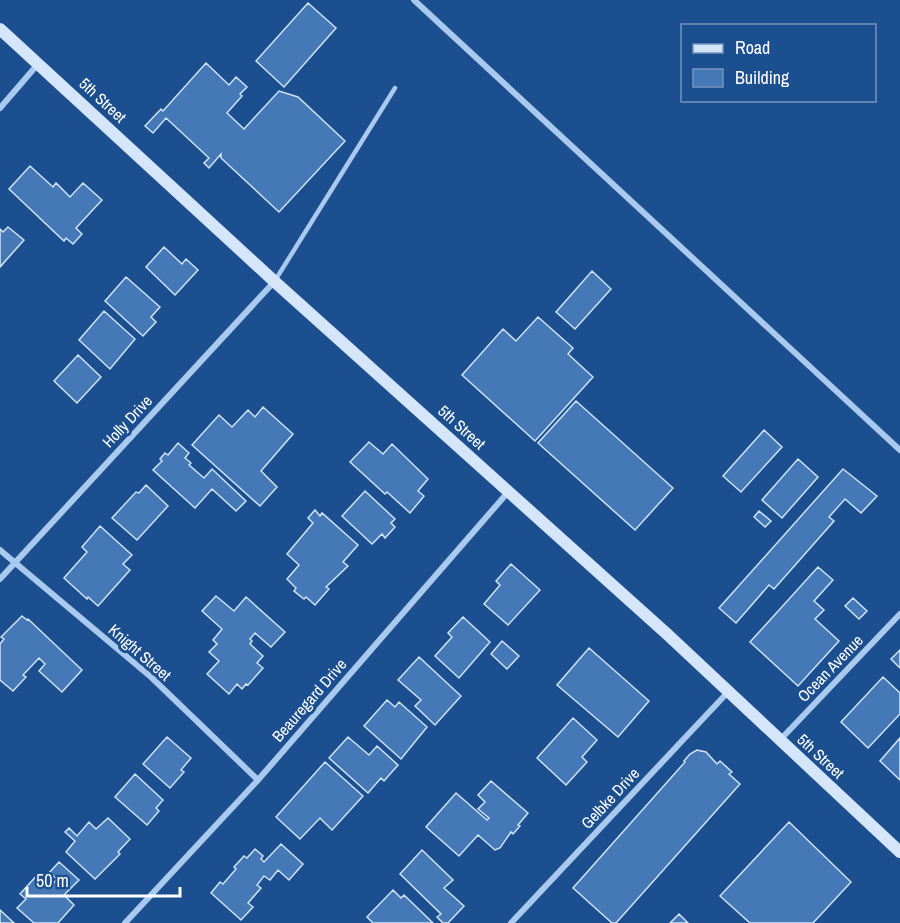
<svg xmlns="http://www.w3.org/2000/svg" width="900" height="923" font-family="'Archivo Narrow',sans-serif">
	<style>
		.building { fill: #4478b7; stroke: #cfe3fa; stroke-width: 1.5 }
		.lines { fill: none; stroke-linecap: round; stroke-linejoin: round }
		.service { stroke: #a9c9ee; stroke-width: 4.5 }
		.minor { stroke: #a9c9ee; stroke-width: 6 }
		.secondary { stroke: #d6e6fa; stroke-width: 12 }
		.labels { text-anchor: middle; stroke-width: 6; stroke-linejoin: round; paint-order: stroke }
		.street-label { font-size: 16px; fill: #fff; stroke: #1b4f8f }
	</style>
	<rect width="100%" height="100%" fill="#1b4f8f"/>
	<!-- building -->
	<path class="building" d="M308,3L336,28L284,87L256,61Z
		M206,63L229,85L236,77L247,87L240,94L242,96L227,113L244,129L279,91L298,97L345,141L279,212L221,158V154L209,168L204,163L209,158L166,118L153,133L145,126L161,109L163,111Z
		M30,166L53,187L56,183L70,197L83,183L102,200L76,228L82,234L73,244L66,238L64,241L9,189Z
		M8,227L24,240L0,267V229L3,232Z
		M164,247L182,264L186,259L198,270L175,295L146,267Z
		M592,271L611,289L575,329L556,312Z
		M126,277L160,307L151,317L156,322L143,336L105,301Z
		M104,311L135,339L110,369L79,340Z
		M538,317L573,348L568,354L593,377L535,441L462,375L503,329L516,341Z
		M78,355L101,377L77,403L54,381Z
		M576,401L673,488L635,530L538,443Z
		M263,407L293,434L261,471L277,487L260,506L192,445L219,415L232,427L248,410L255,417Z
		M764,430L782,447L741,492L723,476Z
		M369,442L383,454L392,444L428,479L418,491L424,496L410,513L387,492L385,494L350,462Z
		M178,443L189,453L185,458L191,463L189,465L204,478L212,469L246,501L236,511L212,489L195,508L153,470L162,461L160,459L165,453L168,455Z
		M798,459L818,477L782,518L762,500Z
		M843,469L877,496L861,513L845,499L829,517L834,521L774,589L769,585L736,623L719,608Z
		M146,485L168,506L137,540L112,518L136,492L139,493Z
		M365,491L395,519L391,523L395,527L385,538L382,534L372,544L342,516Z
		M315,510L320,516L322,513L358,545L343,562L348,566L326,587L329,589L315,605L306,597L304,599L294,591L296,588L287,579L299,565L287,554L313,523L308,518Z
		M759,511L771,521L765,527L754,517Z
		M100,526L132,555L123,564L130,570L98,606L88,597L87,599L64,578L87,552L82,547Z
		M511,564L540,590L508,625L484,604L500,585L496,581Z
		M818,567L833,580L814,601L824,610L815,619L839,641L798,686L750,642Z
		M216,596L234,611L246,597L285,632L271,647L255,633L250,639L252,641L250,644L263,656L257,663L263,668L248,685L246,684L242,689L237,684L229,694L207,674L219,661L209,652L217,644L213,640L222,629L202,611Z
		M853,598L867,611L859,619L845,606Z
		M22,616L27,620L28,619L82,670L62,692L39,671L45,664L39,658L23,675L26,677L13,691L0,680V644L4,639L1,637Z
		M463,617L490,642L459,678L435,656L452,637L448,633Z
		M502,641L519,656L507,669L491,654Z
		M589,648L649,701L618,737L557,685Z
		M900,650V668L891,659Z
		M419,657L461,696L435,725L415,706L421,700L398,680Z
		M883,677L900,693V714L868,748L841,722Z
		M387,700L395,707L399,702L427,727L401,759L364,726Z
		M573,718L597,740L582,757L587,762L566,785L537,758Z
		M167,737L191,758L181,770L184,772L170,788L143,764Z
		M348,737L369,755L377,746L398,765L384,781L381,778L368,793L329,758Z
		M900,738V780L880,761Z
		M697,750L706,752L717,764L720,761L732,772L729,774L740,784L616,923H612L573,888L685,762L684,761L690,754Z
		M325,762L363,796L332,830L320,818L300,839L276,817Z
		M135,774L163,800L156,808L159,811L147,825L115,797Z
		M491,781L528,813L518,825L520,826L513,834L511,832L500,848L495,850L478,835L459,856L426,827L456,793L487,820L489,818L478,809L485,802L478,795Z
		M108,818L130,839L118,852L120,854L95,879L66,852L75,841L65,832L69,828L77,836L89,822L96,829Z
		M789,822L851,882L813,923H750L720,896Z
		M281,844L303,864L289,880L278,870L270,880L264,876L257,885L261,888L248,903L253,907L241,920L211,893L220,882L223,884L236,869L234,867L244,856L247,858L255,849L263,856L261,859L264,862Z
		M422,850L453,880L444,888L464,906L448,923H443L437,917L441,914L400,874Z
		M59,862L79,880L64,895L74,905L58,923H34L17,908L26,899L20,894L39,873L52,885L57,879L49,873Z
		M393,890L401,898L404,895L433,923H373L367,917Z
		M0,910L14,923H0Z
		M679,914L688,923H670Z"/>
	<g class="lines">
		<!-- service -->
		<path class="service" d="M276,279L395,88"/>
		<!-- minor -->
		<path class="minor" d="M414,0L900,450
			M0,108L38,64
			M0,550L151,677L258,780
			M0,579L274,282
			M780,740L900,614
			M125,923L258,780L509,491
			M511,923L728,692"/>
		<!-- secondary -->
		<path class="secondary" d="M0,29L275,282L667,634L900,852"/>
	</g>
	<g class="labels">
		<!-- street labels -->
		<g class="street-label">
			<text transform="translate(103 100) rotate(43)" y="6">5th Street</text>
			<text transform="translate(127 421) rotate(-47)" y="6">Holly Drive</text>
			<text transform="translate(462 427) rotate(42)" y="6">5th Street</text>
			<text transform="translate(140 652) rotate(41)" y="6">Knight Street</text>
			<text transform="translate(830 668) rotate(-46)" y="6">Ocean Avenue</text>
			<text transform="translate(309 700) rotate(-49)" y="6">Beauregard Drive</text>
			<text transform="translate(821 756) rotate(43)" y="6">5th Street</text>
			<text transform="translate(610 798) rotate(-47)" y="6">Gelbke Drive</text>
		</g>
	</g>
	<!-- legend -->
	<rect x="681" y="24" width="195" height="78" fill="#1b4f8f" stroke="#7695bc" stroke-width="1.5"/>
	<rect x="693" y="44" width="30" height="9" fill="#d6e6fa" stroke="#7695bc" stroke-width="1.5"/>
	<text x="735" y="54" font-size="18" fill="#ffffff">Road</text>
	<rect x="693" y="69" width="30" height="18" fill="#4478b7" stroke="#7695bc" stroke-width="1.5"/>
	<text x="735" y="84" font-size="18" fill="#ffffff">Building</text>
	<!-- scale -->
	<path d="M27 887v9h153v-9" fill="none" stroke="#ffffff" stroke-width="3"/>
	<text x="36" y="887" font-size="18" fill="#ffffff" stroke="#1b4f8f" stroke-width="4.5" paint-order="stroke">50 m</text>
</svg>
